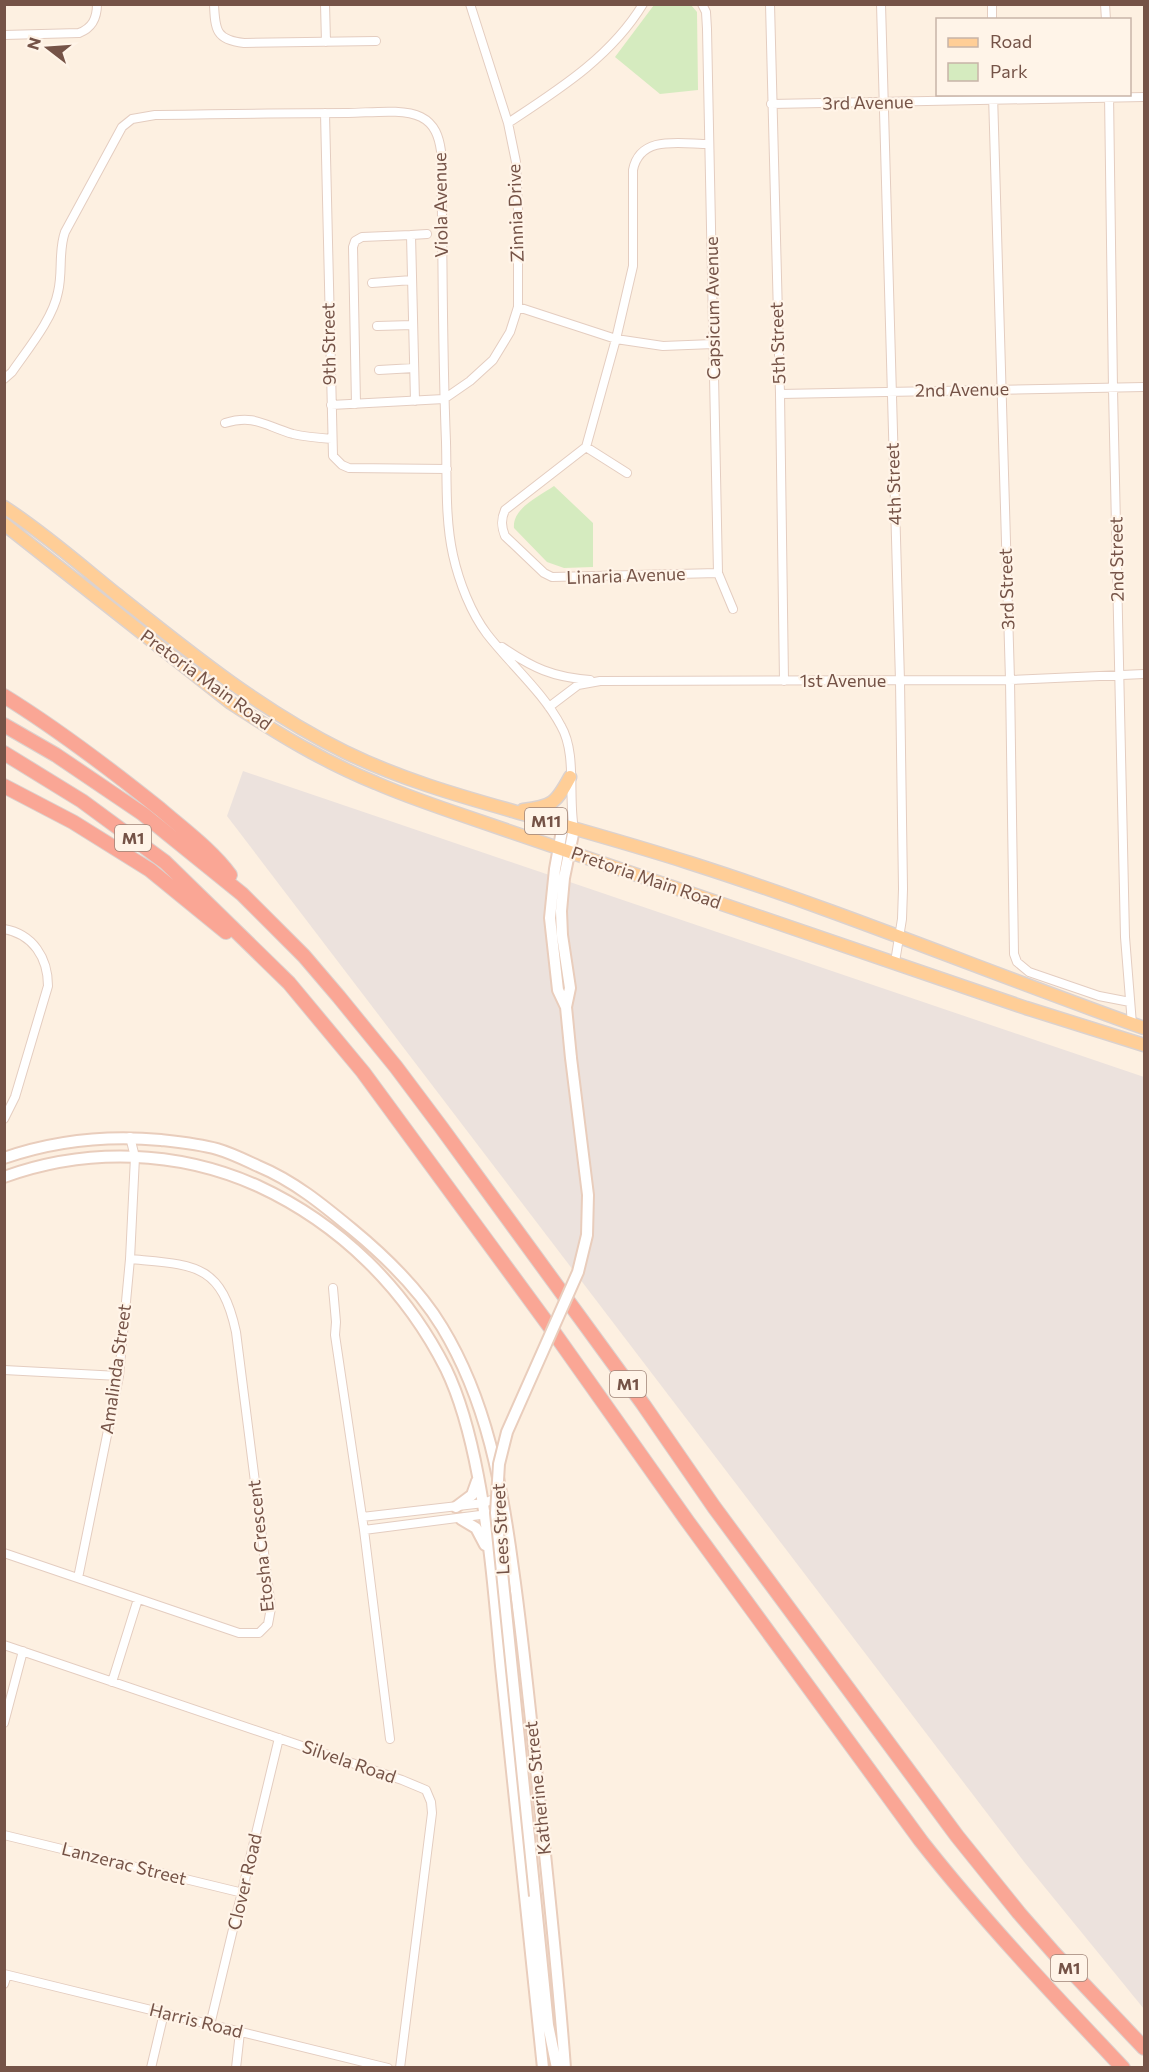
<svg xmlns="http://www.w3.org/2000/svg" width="1149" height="2072" font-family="Commissioner,sans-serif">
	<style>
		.industrial { fill: #ece2dd }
		.green { fill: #d5ebbf }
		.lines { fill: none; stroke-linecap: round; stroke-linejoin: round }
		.street-casing { stroke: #e4cdc0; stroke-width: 10 }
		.secondary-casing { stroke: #e9cdbc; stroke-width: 14 }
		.primary-casing { stroke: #dbd2cf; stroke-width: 15 }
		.highway-casing { stroke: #dbd2cf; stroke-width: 16 }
		.street { stroke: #fff; stroke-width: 8 }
		.secondary { stroke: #fff; stroke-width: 10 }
		.primary { stroke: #ffce97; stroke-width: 12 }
		.highway { stroke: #faa695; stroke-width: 14 }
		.secondary-bridge-casing { stroke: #e9cdbc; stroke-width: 14; stroke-linecap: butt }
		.secondary-bridge { stroke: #fff; stroke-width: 10 }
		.labels { text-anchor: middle; stroke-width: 4.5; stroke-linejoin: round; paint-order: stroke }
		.shield { fill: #fff4e8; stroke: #9e8377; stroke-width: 1.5 }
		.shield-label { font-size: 16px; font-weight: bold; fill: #755347 }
		.street-label { font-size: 18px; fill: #755347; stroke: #fff4e8 }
	</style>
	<rect width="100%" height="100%" fill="#fdf0e1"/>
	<!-- industrial -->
	<path class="industrial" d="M243,771L1144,1077V2009L1025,1863L227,816Z"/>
	<!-- green -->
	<path class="green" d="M654,5H691L697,12L698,90L660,94L615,57Z
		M554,486L593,523V567L564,568L547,562L514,528C512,508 540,496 554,486Z"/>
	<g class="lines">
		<defs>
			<path id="street" d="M214,4C215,30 216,40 244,43L376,41
				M325,4L326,42
				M702,4L706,12L707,29L718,573L733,609
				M770,4L780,394L784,681
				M881,4L900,681L903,889L902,919L895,962
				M992,4V20
				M1105,4L1106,20
				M4,35L79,33C92,28 97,19 97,4
				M993,94L1010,680L1014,954L1017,962L1029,972L1099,996L1130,1002
				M1109,94L1113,389L1125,937L1132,1024
				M771,104L1144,97
				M325,113L333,456L342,465L349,468L447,469
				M508,123C558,90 611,57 643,4
				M709,144C682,144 640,134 633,170V266L616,339L586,447L505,510C501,519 501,526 505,536L544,573L552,577L718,573
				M372,283L412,280
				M518,307L616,339L663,346L713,344
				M377,326L413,325
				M379,370L414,368
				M4,379L12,372C27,350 53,319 58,292C63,272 58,251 65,232L122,127L132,119L155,115C220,114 284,113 348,113C369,113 403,108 421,117C435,124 439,137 441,151C443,248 442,345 446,442C447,479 445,519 453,555C459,582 471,613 487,634C511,665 543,692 561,726C577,753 568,798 574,829
				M780,394L1144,387
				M415,401L411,235L427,234
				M356,404L353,247L355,241L362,237L411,235
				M331,405L444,399L470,381L493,360L510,332L518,307V211L516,162L508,123L470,4
				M225,423C255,414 265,426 293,434C306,437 319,438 332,439
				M586,447L627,473
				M502,647C533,668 552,677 590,680
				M549,707L578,685L600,681L1010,680L1144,674
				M4,929C33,934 48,958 48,986L15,1097L4,1119
				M333,1288L336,1322L335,1335L364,1530L390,1739
				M4,1370L119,1376
				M362,1517L484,1503L501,1496
				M364,1530L488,1514
				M4,1553L239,1633H259L268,1624L271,1608L236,1332C221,1262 193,1265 130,1259
				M78,1578L119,1376L130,1259L135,1157L130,1137
				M4,1645L402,1780L426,1790L431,1802L432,1813L400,2068
				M112,1682L138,1599
				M4,1723L23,1651
				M4,1835L243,1893
				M4,1974L388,2068
				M4,1984L7,1975
				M210,2025L279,1738
				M151,2068L164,2013
				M236,2068L240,2032"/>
			<path id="secondary" d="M563,825L555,869L550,918L558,990L566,1007L571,1058
				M566,1007L570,988L562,935L561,911L564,878L574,829
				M4,1158C56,1140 107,1135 161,1140C179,1142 199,1144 217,1149C231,1153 245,1160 258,1166C294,1181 323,1205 352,1229C386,1257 419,1289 442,1327C487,1401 502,1485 513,1569C521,1625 527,1682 533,1739C544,1848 557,1958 565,2068
				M4,1177C87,1147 178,1150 258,1186C340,1224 405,1288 446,1369C462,1402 471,1439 478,1476C490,1538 495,1602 501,1666C515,1800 529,1934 543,2068
				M456,1507L472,1495L477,1481
				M461,1519L476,1528L485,1545
				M535,1896L548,2025L557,2068"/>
			<path id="primary" d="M4,507C44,533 79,564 115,593C189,652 260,710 345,752C398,778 456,795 513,811C572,828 631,844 690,863C844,912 992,974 1144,1028
				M4,524L231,703C277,733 324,762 376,783C401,794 427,803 453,812L1026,1008L1144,1045
				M523,810C552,807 556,803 570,777"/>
			<path id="highway" d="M4,696C59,730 110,769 160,809C183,829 212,850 230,875
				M4,725L56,755L143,814L242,894L304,956L339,997L396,1067L441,1127L643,1404L714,1507L957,1836L1019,1913L1054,1953L1144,2048
				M4,753L82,801L165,862L289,983L363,1072L550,1327L688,1522L921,1841C984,1921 1053,1994 1123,2068
				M4,786L73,822L150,870L226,932"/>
		</defs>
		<!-- street casing -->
		<use href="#street" class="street-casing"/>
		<!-- secondary casing -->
		<use href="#secondary" class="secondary-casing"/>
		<!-- primary casing -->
		<use href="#primary" class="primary-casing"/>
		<!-- highway casing -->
		<use href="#highway" class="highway-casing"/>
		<!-- street -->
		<use href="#street" class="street"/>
		<!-- secondary -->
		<use href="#secondary" class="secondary"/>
		<!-- primary -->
		<use href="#primary" class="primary"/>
		<!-- highway -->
		<use href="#highway" class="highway"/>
		<defs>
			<path id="secondary-bridge" d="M535,1896L496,1513L499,1464L507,1432L578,1272L587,1235L588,1195L571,1058"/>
		</defs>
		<!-- secondary-bridge casing -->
		<use href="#secondary-bridge" class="secondary-bridge-casing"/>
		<!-- secondary-bridge -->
		<use href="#secondary-bridge" class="secondary-bridge"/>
	</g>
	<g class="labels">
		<!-- shield labels -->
		<g class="shield">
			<rect x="525" y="808" width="42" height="26" rx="4.5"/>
			<rect x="115" y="825" width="36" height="26" rx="4.5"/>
			<rect x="610" y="1371" width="36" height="26" rx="4.5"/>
			<rect x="1051" y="1955" width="36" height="26" rx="4.5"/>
		</g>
		<g class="shield-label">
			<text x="546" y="827">M11</text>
			<text x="133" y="844">M1</text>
			<text x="628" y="1390">M1</text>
			<text x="1069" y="1974">M1</text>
		</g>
		<!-- street labels -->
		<g class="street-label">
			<text transform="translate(868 103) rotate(-1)" y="6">3rd Avenue</text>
			<text transform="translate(441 205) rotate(-91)" y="6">Viola Avenue</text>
			<text transform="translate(516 213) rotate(-92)" y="6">Zinnia Drive</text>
			<text transform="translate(713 308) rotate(-91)" y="6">Capsicum Avenue</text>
			<text transform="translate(778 343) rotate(-92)" y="6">5th Street</text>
			<text transform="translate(329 344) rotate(-91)" y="6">9th Street</text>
			<text transform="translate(962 390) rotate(-1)" y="6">2nd Avenue</text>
			<text transform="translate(894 484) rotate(-92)" y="6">4th Street</text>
			<text transform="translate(1117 559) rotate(-91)" y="6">2nd Street</text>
			<text transform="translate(626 576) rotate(-2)" y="6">Linaria Avenue</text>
			<text transform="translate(1007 589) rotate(-92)" y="6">3rd Street</text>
			<text transform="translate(206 680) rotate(36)" y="6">Pretoria Main Road</text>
			<text x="843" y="687">1st Avenue</text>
			<text transform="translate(646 878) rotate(19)" y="6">Pretoria Main Road</text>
			<text transform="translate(116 1369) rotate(-82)" y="6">Amalinda Street</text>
			<text transform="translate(501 1529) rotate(-93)" y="6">Lees Street</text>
			<text transform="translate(261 1546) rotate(-96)" y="6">Etosha Crescent</text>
			<text transform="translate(349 1762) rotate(19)" y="6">Silvela Road</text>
			<text transform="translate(538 1788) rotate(-96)" y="6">Katherine Street</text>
			<text transform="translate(124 1864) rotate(14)" y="6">Lanzerac Street</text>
			<text transform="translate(245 1882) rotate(-77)" y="6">Clover Road</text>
			<text transform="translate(196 2021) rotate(14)" y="6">Harris Road</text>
		</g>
	</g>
	<!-- border -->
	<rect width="1149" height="2072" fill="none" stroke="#755347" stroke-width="12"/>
	<!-- legend -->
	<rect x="936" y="18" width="195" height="78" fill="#fff4e8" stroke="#c8b4a8" stroke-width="1.5"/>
	<rect x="948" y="38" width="30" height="9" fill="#ffce97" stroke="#c8b4a8" stroke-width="1.5"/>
	<text x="990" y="48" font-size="18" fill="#755347">Road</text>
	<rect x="948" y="63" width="30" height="18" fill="#d5ebbf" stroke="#c8b4a8" stroke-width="1.5"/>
	<text x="990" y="78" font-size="18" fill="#755347">Park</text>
	<!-- north arrow -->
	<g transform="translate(48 48) rotate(287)" stroke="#fff4e8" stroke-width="4.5" paint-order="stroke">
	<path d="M0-4.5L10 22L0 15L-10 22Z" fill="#755347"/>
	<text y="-9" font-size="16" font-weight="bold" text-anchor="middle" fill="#755347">N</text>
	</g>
</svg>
